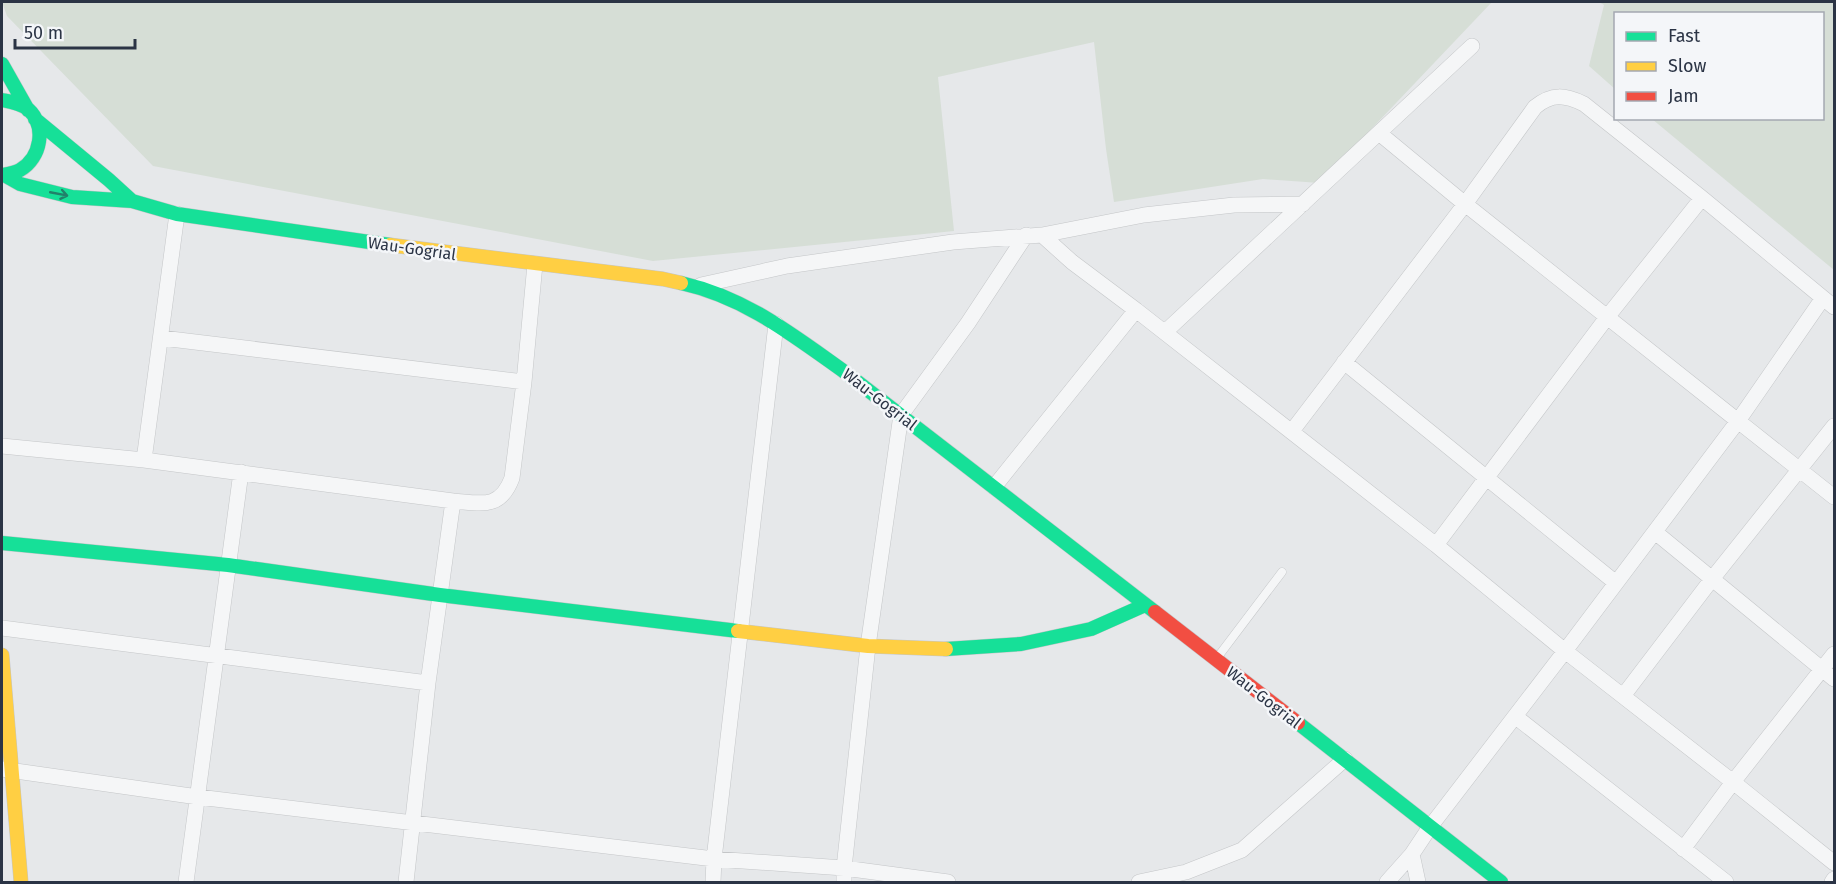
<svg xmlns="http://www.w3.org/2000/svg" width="1836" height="884" font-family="'Fira Sans',sans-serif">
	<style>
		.green { fill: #d6ded6 }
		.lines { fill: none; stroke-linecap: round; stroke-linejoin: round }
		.lane-casing { stroke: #c4c6c8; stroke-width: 9 }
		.street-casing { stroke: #c4c6c8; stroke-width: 16 }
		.fast-casing { stroke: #c4c6c8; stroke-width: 15 }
		.slow-casing { stroke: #c4c6c8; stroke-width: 15 }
		.jam-casing { stroke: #c4c6c8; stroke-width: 15 }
		.lane { stroke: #f5f6f7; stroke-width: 8 }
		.street { stroke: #f5f6f7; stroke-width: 15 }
		.fast { stroke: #16e098; stroke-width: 14 }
		.slow { stroke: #ffcf43; stroke-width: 14 }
		.jam { stroke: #f24e42; stroke-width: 14 }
		.oneway { stroke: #22816a }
		.labels { text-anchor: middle; stroke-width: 5; stroke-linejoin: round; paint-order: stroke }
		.street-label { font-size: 16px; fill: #2b3445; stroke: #f4f6f9 }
	</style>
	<rect width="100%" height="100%" fill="#e6e8ea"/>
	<!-- green -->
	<path class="green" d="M2,2H1492L1320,183L1263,179L1114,202L1106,149L1094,42L938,77L954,231L653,261L153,166L7,16Z
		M1599,2H1834V270L1652,119L1822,118V14H1616L1615,89L1589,66L1604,5Z"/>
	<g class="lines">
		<defs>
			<path id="lane" d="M1217,658L1282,572"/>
			<path id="street" d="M1379,133L1465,204L1738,421L1823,298
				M1042,235L1144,215L1234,205L1303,204
				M701,285L787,266L953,242L1042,235L1072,262L1136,310
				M1165,332L1472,46
				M162,338L524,382
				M1344,362L1616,583
				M1292,431L1465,204L1535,107C1552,93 1565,95 1584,104L1702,198L1834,307
				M2,446L144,460L453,501C481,503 500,510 512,478L524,382L535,264
				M144,460L177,214
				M994,487L1136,310L1436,545L1565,651L1430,827L1412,854L1387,882
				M1834,497L1738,421L1565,651L1733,782L1834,863
				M1655,532L1834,679
				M1436,545L1608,316L1702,198
				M2,628L428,683
				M1623,696L1712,579L1834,426
				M1516,717L1726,882
				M2,769L198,797L714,859L844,868L948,882
				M1683,849L1733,782L1834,654
				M1412,854L1418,882
				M186,882L241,472
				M406,882L428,683L453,501
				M713,882L714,859L776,324
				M844,882V868L868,646L901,415L968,323L1026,235
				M1139,882L1186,872L1242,850L1345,759
				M1832,882L1834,879"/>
			<path id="fast" d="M2,64L28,110
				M2,100C12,102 20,103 28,109C47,126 41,158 20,170C15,173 8,174 2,175
				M35,119L109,180L132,201
				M4,175L20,184L72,197L132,201L177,214L390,245
				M681,283C744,297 790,333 842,370L1155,612
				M2,543L228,565L440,595L738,631
				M946,649L1021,644L1091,629L1145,605
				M1298,723L1501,882"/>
			<path id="slow" d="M390,245L663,279L681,283
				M738,631L868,646L946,649
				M2,655L21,882"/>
			<path id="jam" d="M1155,612L1298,723"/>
		</defs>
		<!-- lane casing -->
		<use href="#lane" class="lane-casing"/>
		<!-- street casing -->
		<use href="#street" class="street-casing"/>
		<!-- fast casing -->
		<use href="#fast" class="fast-casing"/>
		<!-- slow casing -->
		<use href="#slow" class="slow-casing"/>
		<!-- jam casing -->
		<use href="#jam" class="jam-casing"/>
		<!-- lane -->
		<use href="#lane" class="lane"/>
		<!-- street -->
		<use href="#street" class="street"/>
		<!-- fast -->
		<use href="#fast" class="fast"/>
		<!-- slow -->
		<use href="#slow" class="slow"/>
		<!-- jam -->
		<use href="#jam" class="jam"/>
	</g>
	<!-- one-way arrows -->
	<defs><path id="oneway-shaft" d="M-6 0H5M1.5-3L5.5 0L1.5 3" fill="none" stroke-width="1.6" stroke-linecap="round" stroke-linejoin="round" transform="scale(1.5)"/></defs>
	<use class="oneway" href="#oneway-shaft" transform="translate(59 194) rotate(11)"/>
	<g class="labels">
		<!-- street labels -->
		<g class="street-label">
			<text transform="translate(412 248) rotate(8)" y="6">Wau-Gogrial</text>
			<text transform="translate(880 399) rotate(38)" y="6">Wau-Gogrial</text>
			<text transform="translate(1264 697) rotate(38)" y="6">Wau-Gogrial</text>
		</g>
	</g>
	<!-- border -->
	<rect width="1836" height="884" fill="none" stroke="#2b3445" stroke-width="6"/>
	<!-- legend -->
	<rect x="1614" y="12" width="210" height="108" fill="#f4f6f9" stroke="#a4a8b1" stroke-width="1.5"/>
	<rect x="1626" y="32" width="30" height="9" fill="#16e098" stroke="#a4a8b1" stroke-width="1.5"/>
	<text x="1668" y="42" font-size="18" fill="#2b3445">Fast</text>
	<rect x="1626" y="62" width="30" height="9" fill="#ffcf43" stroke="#a4a8b1" stroke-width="1.5"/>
	<text x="1668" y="72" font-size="18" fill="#2b3445">Slow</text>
	<rect x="1626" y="92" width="30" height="9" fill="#f24e42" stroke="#a4a8b1" stroke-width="1.5"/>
	<text x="1668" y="102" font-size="18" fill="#2b3445">Jam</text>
	<!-- scale -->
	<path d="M15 39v9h120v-9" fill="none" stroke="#2b3445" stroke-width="3"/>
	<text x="24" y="39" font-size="18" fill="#2b3445" stroke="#f4f6f9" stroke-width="4.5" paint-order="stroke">50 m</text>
</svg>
